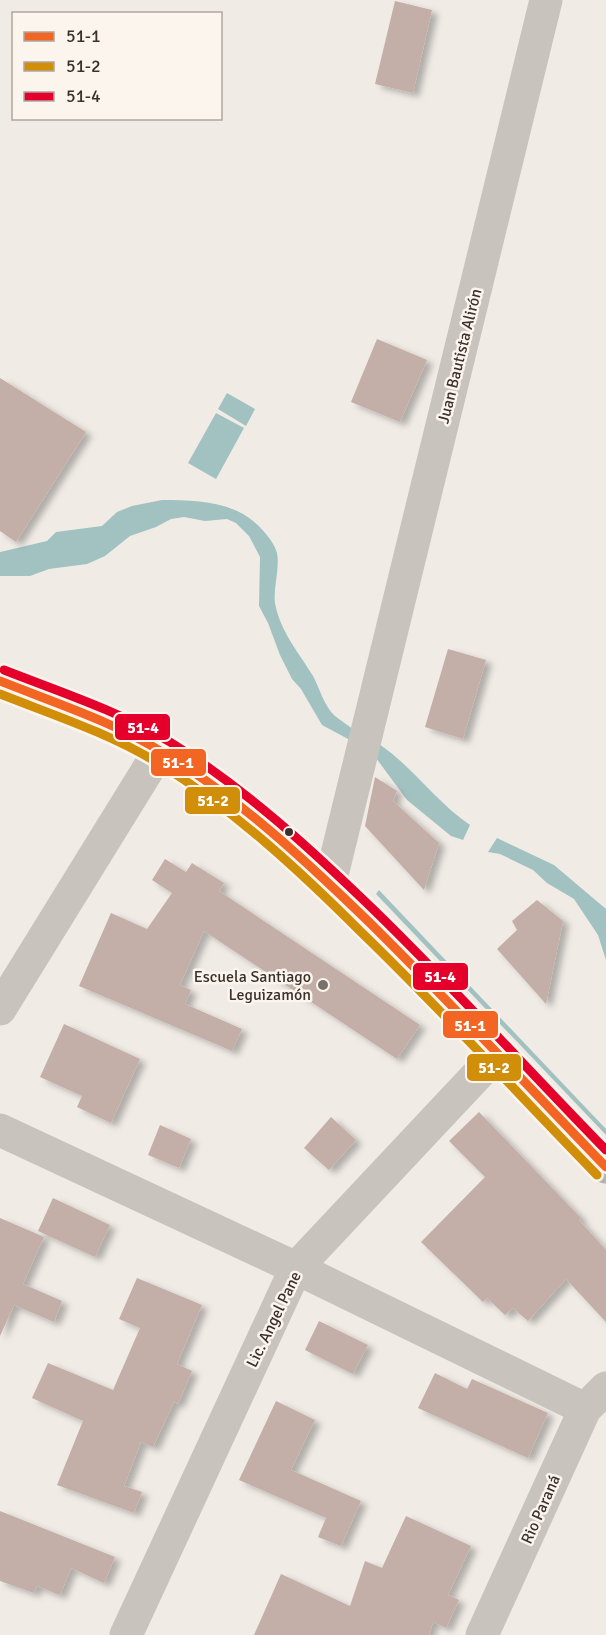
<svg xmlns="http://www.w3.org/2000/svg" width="606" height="1635" font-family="Signika,sans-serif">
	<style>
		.water { fill: #a1c2c1 }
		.building { fill: #c3afa7; filter: url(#shadow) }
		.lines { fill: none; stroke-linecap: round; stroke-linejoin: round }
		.minor { stroke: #c9c3be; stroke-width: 33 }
		.major { stroke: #b8b1ad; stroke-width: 33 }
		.bus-1-casing { stroke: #fbf5ee; stroke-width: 14 }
		.bus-2-casing { stroke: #fbf5ee; stroke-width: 14 }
		.bus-3-casing { stroke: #fbf5ee; stroke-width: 14 }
		.bus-1 { stroke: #f26522; stroke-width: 9 }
		.bus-2 { stroke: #d18e09; stroke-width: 9 }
		.bus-3 { stroke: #e4002b; stroke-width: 9 }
		.bus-dot { fill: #3b302b; stroke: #fbf5ee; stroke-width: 2 }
		.poi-dot { fill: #7a716c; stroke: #fbf5ee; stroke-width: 2 }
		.labels { text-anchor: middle; stroke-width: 5; stroke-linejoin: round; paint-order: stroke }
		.street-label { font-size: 16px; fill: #3b302b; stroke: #fbf5ee }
		.poi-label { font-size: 16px; fill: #3b302b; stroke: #fbf5ee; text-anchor: end }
		.line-badge { stroke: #fbf5ee; stroke-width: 2 }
		.badge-label { font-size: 16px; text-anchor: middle; font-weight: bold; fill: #fff }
	</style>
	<defs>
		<filter id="shadow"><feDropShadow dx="6" dy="4" stdDeviation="3" flood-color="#0004"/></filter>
	</defs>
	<rect width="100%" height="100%" fill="#f0ebe5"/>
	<!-- water -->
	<path class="water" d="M227,393L255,409L246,426L218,409Z
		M216,413L244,428L216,479L188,463Z
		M162,500C200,500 240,501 266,534C271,540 275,546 277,553C280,570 273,587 275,603C280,631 299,653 313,676C320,689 324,706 335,716C341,721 348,725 354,730L350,740L322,725L301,689L292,679L280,655L268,623L259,606L260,557L249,536L236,523L227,519L205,521L184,517L171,519L156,527L130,536L105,556L87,564L49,569L30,576H0V552L47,541L56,532L102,526L117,512L132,506Z
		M379,744C413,767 436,802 470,825L463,840L451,836L407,800L376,758Z
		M497,838L554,865L606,909V960L598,935L574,899L547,883L533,870L500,854L488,852Z
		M379,890L606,1129V1135L376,894Z"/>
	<!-- building -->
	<path class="building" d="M395,1L432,10L413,93L375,84Z
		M377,339L427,360L400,422L351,402Z
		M0,378L86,432L16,542L0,531Z
		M448,649L486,660L463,739L425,727Z
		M375,777L397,791L393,801L439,843L424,890L365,826Z
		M165,859L186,872L192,863L224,883L219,891L420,1025L397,1059L204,931L180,985L191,990L185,1004L242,1029L232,1051L79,986L111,913L147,929L172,893L152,880Z
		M537,900L563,921L546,1004L497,949L517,930L512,921Z
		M64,1024L140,1059L111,1123L77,1107L82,1096L40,1077Z
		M479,1112L581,1218L579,1220L606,1250V1322L566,1279L528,1321L513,1308L505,1315L487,1298L483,1302L421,1242L485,1177L449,1141Z
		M331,1117L356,1140L329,1170L304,1148Z
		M160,1125L191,1139L179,1168L148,1155Z
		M53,1198L110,1225L95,1257L38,1231Z
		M0,1218L44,1237L23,1284L62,1301L54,1322L14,1305L0,1336Z
		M137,1278L202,1305L177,1364L192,1371L178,1404L174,1402L153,1447L141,1442L124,1486L142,1492L134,1513L57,1485L83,1421L32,1398L48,1363L113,1390L140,1328L119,1319Z
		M319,1321L368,1345L353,1374L305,1350Z
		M435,1373L467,1389L472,1379L548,1413L528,1458L418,1408Z
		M276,1401L315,1420L291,1470L361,1501L341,1546L318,1537L326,1518L239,1480Z
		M0,1511L115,1557L104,1583L71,1568L60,1595L37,1586L34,1593L0,1581Z
		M406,1516L471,1546L448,1595L459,1600L446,1628L433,1622L429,1635H254L281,1574L350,1606L365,1561L382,1568Z"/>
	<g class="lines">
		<!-- minor -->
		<path class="minor" d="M330,883L546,0
			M0,1009L160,750
			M0,1130L296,1268L585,1409
			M126,1635L296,1268L497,1054
			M482,1635L585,1409L606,1388"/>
		<!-- major -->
		<path class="major" d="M0,681C54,703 113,721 163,752C243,800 312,866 379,932C456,1008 530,1089 606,1167"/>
		<defs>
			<path id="bus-1" d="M0,681C55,703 112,721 162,752C239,798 305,860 369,922C450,1002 527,1085 606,1167"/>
			<path id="bus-2" d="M0,694C53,715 109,733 158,763C233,809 298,869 360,931C442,1010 518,1094 597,1175"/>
			<path id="bus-3" d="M4,670C60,692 119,711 170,742C246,789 312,850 376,912C455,989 529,1071 606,1150"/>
		</defs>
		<!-- bus-1 casing -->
		<use href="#bus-1" class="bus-1-casing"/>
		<!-- bus-2 casing -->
		<use href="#bus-2" class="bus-2-casing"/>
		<!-- bus-3 casing -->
		<use href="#bus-3" class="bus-3-casing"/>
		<!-- bus-1 -->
		<use href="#bus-1" class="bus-1"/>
		<!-- bus-2 -->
		<use href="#bus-2" class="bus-2"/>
		<!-- bus-3 -->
		<use href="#bus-3" class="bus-3"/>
	</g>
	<!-- markers -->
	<circle class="bus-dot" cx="289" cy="832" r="5"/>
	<circle class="poi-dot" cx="323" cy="985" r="6"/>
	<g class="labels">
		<!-- street labels -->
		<g class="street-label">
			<text transform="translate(459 356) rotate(-76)" y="6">Juan Bautista Alirón</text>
			<text transform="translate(273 1319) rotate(-64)" y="6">Lic. Angel Pane</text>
			<text transform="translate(540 1509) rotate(-66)" y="6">Rio Paraná</text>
		</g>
		<!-- poi labels -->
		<g class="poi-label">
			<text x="311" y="982">Escuela Santiago<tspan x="311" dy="18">Leguizamón</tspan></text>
		</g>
	</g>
	<g class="line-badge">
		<rect x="114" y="713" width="57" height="28" rx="6" fill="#e4002b"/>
		<rect x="150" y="748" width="57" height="29" rx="6" fill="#f26522"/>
		<rect x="184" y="786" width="57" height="29" rx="6" fill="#d18e09"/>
		<rect x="412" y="962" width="57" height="29" rx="6" fill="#e4002b"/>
		<rect x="442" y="1010" width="57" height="29" rx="6" fill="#f26522"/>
		<rect x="466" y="1053" width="56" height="29" rx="6" fill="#d18e09"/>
	</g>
	<g class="badge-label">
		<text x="143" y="733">51-4</text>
		<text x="178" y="768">51-1</text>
		<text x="213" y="806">51-2</text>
		<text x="440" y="982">51-4</text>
		<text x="470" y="1031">51-1</text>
		<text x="494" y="1073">51-2</text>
	</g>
	<!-- legend -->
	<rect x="12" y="12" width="210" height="108" fill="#fbf5ee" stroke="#aea6a0" stroke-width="1.5"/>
	<rect x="24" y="32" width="30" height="9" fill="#f26522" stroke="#aea6a0" stroke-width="1.5"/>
	<text x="66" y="42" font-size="18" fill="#3b302b">51-1</text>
	<rect x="24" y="62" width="30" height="9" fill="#d18e09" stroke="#aea6a0" stroke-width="1.5"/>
	<text x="66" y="72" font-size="18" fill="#3b302b">51-2</text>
	<rect x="24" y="92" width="30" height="9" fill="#e4002b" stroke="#aea6a0" stroke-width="1.5"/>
	<text x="66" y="102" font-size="18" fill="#3b302b">51-4</text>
</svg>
